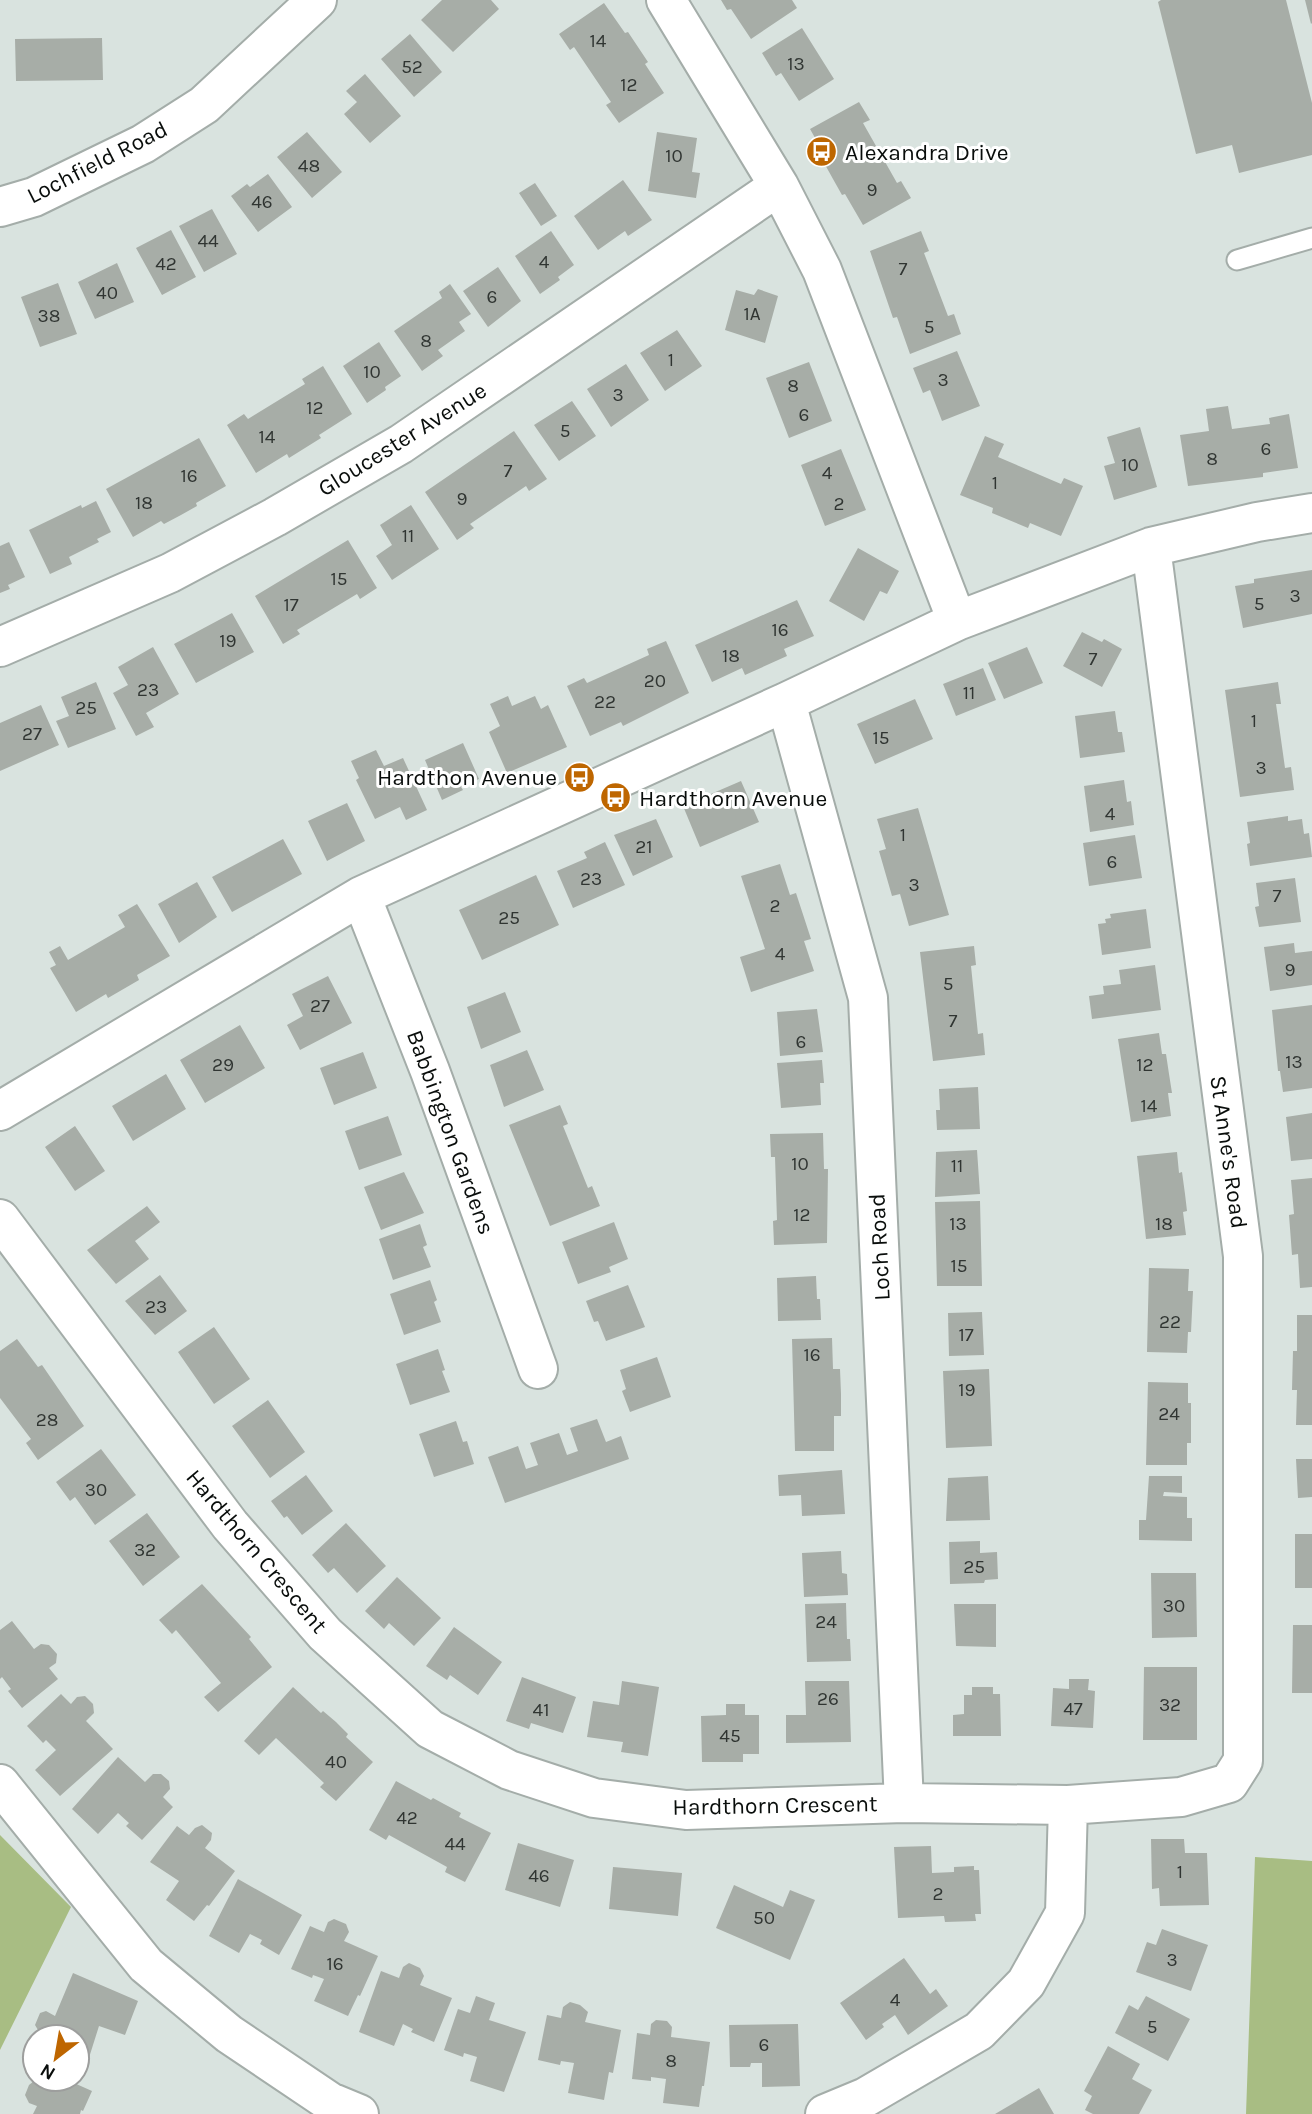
<svg xmlns="http://www.w3.org/2000/svg" width="1312" height="2114" font-family="Karla,sans-serif">
	<style>
		.green { fill: #a8bd83 }
		.building { fill: #a7ada7 }
		.lines { fill: none; stroke-linecap: round; stroke-linejoin: round }
		.service-casing { stroke: #a4ada9; stroke-width: 23 }
		.minor-casing { stroke: #a4ada9; stroke-width: 42 }
		.service { stroke: #fff; stroke-width: 19 }
		.minor { stroke: #fff; stroke-width: 38 }
		.labels { text-anchor: middle; stroke-width: 6; stroke-linejoin: round; paint-order: stroke }
		.number-label { font-size: 19px; fill: #303532 }
		.poi-label { font-size: 23px; fill: #090d0b; stroke: #fff; text-anchor: start }
		.street-label { font-size: 23px; fill: #090d0b; stroke: #fff }
	</style>
	<rect width="100%" height="100%" fill="#d9e3df"/>
	<!-- green -->
	<path class="green" d="M0,1835L71,1907L0,2050Z
		M1255,1857L1312,1861V2114H1246Z"/>
	<!-- building -->
	<path class="building" d="M442,0H491L499,9L453,52L421,20Z
		M721,0H792L797,8L751,39L731,9L727,10Z
		M1161,0H1286L1312,103V155L1239,173L1232,145L1196,154L1158,2Z
		M1305,0H1312V23L1311,24Z
		M604,3L625,33L628,32L648,62L645,64L664,93L619,123L606,105L611,102L574,47L570,50L559,34Z
		M802,28L834,79L799,101L781,73L776,76L762,53Z
		M410,34L442,72L414,97L381,59Z
		M102,38L103,80L16,81L15,39Z
		M365,74L401,116L370,143L344,114L357,102L346,91Z
		M859,102L870,120L863,123L897,183L901,181L911,198L863,225L845,194L842,195L833,179L823,161L827,159L810,129Z
		M307,132L342,172L312,198L277,157Z
		M657,132L697,138L692,172L700,173L696,198L648,191Z
		M268,174L292,207L258,232L231,196L247,184L250,187Z
		M623,180L652,220L628,236L625,231L598,250L574,216Z
		M535,183L557,216L541,226L519,193Z
		M212,209L237,254L204,272L179,226Z
		M171,230L196,277L162,295L136,248Z
		M551,231L574,265L558,277L560,280L540,294L515,256Z
		M921,231L929,251L924,253L948,316L954,314L961,334L910,354L897,317L893,318L870,251Z
		M117,263L134,302L95,319L78,282Z
		M498,267L521,301L488,327L463,291Z
		M58,283L77,334L40,347L21,297Z
		M450,284L471,314L459,322L465,331L438,350L443,356L422,371L394,331L442,298L439,292Z
		M758,289L778,296L765,343L725,330L736,290L754,295Z
		M677,330L702,366L665,391L640,353Z
		M379,342L401,376L385,387L386,390L367,403L343,366Z
		M957,351L980,406L942,421L930,390L923,393L913,368Z
		M809,362L832,421L789,438L766,378Z
		M626,364L649,400L611,427L587,389Z
		M323,366L352,414L319,435L321,438L289,458L287,454L256,473L227,425L244,414L248,419L305,384L302,379Z
		M572,401L596,436L559,461L534,425Z
		M1228,406L1232,429L1270,424L1269,418L1289,414L1298,468L1263,473V477L1188,486L1180,435L1209,431L1206,409Z
		M1140,427L1157,487L1114,500L1104,466L1115,463L1107,437Z
		M514,431L547,479L529,491L526,486L470,524L474,528L457,540L425,492Z
		M985,436L1004,444L998,457L1061,484L1064,478L1083,486L1061,536L1030,523L1028,528L992,513L993,508L960,495Z
		M199,438L226,486L196,503L197,506L181,515L164,524L161,521L133,537L106,489Z
		M841,449L866,510L825,526L801,465Z
		M96,501L111,532L97,539L99,542L69,557L72,564L50,574L29,530L81,505L82,508Z
		M411,505L439,549L392,580L376,556L392,545L380,525Z
		M348,540L377,588L360,599L357,594L297,630L300,634L283,644L255,596Z
		M9,542L25,577L8,585L10,589L0,593V546Z
		M858,548L899,571L887,594L880,591L864,621L829,601Z
		M1312,570V614L1243,628L1235,586L1254,583V579Z
		M797,600L814,636L784,649L787,656L745,675L742,668L712,682L695,645Z
		M232,613L254,652L196,683L174,644Z
		M1082,632L1102,642L1104,639L1122,649L1102,687L1063,666Z
		M666,641L689,693L623,726L621,722L590,736L567,686L584,678L587,683L649,655L647,649Z
		M153,647L179,694L146,713L154,727L136,736L113,693L128,685L118,667Z
		M1027,647L1043,683L1004,699L988,663Z
		M983,668L996,700L956,716L943,684Z
		M96,682L116,729L68,748L56,721L69,716L61,697Z
		M1278,682L1281,704H1276L1285,768L1291,767L1294,790L1240,797L1225,690Z
		M508,696L512,706L535,696L541,709L548,705L567,747L507,773L489,732L500,726L490,704Z
		M915,699L933,739L875,764L857,724Z
		M41,705L59,745L0,771V723Z
		M1115,711L1118,732H1122L1125,752L1080,758L1075,716Z
		M463,743L479,779L461,787L463,790L442,800L425,760Z
		M376,750L384,766L403,758L427,810L406,820L400,807L375,819L356,780L359,778L351,761Z
		M1124,780L1127,802L1131,801L1134,825L1090,832L1084,786Z
		M741,781L759,822L700,847L683,806Z
		M347,803L365,841L327,861L308,821Z
		M918,808L949,915L909,926L900,894L892,896L879,851L886,849L877,819Z
		M1288,816V821L1302,819L1304,834L1309,833L1312,857L1250,866L1247,844L1250,843L1247,822Z
		M656,819L673,857L633,876L614,835Z
		M1135,835L1142,878L1089,886L1083,843Z
		M283,839L302,874L232,912L212,877Z
		M605,842L625,885L573,908L557,871L587,858L584,852Z
		M780,864L790,895L796,893L811,939L804,941L814,971L751,992L740,957L765,949L741,876Z
		M536,875L559,925L482,960L459,910Z
		M1295,878L1301,922L1259,927L1255,907L1259,906L1256,883Z
		M197,882L217,917L179,943L158,904Z
		M137,904L170,956L137,975L139,980L108,998L106,994L76,1012L50,968L56,965L49,952L60,946L68,960L125,927L118,915Z
		M1146,909L1151,948L1102,955L1098,924L1106,923L1105,919L1111,918L1110,914Z
		M1294,943L1295,953L1312,951V985L1270,991L1264,947Z
		M974,946L976,965L971,966L978,1034L983,1033L985,1055L933,1061L920,952Z
		M1155,965L1161,1010L1092,1019L1089,996L1104,994L1103,986L1121,984L1119,970Z
		M328,976L352,1023L300,1050L287,1025L303,1016L292,994Z
		M505,992L521,1032L481,1049L467,1007Z
		M1312,1005V1088L1283,1092L1280,1071H1278L1272,1010Z
		M817,1009L823,1052L780,1056L777,1012Z
		M240,1025L265,1068L205,1103L180,1060Z
		M1159,1033L1162,1054H1166L1169,1074L1172,1093H1168L1171,1116L1131,1122L1118,1039Z
		M527,1050L544,1090L504,1107L490,1065Z
		M363,1052L377,1088L334,1105L320,1068Z
		M822,1060L824,1083H820L821,1105L781,1108L777,1063Z
		M166,1074L186,1109L133,1141L112,1106Z
		M978,1087L980,1129L937,1130L936,1110H940L939,1089Z
		M560,1105L568,1124L563,1126L588,1188L592,1186L600,1206L550,1226L509,1125Z
		M1312,1113V1159L1291,1161L1286,1117Z
		M388,1116L402,1155L359,1170L345,1131Z
		M75,1126L105,1171L75,1191L45,1147Z
		M823,1133L824,1169H828L827,1243L774,1245L773,1221L777,1220L775,1157H771L770,1134Z
		M977,1150L980,1194L935,1197L936,1152Z
		M1177,1152L1179,1173L1182,1172L1185,1194L1187,1211L1183,1212L1186,1235L1146,1239L1137,1156Z
		M404,1172L424,1213L381,1230L364,1187Z
		M1312,1178V1287L1300,1288L1298,1254L1292,1255L1289,1215L1294,1214L1291,1180Z
		M980,1201L982,1286H937L935,1202Z
		M147,1206L160,1222L135,1241L149,1259L116,1284L87,1250Z
		M614,1222L628,1259L609,1267L611,1272L578,1284L562,1242Z
		M420,1224L427,1245L423,1247L431,1267L393,1280L379,1239Z
		M1149,1268L1189,1269L1188,1291H1193L1191,1332H1188L1187,1353L1147,1352Z
		M160,1275L187,1311L155,1335L125,1301Z
		M816,1276L817,1299H820L821,1320L778,1321L777,1278Z
		M430,1280L437,1300L434,1302L441,1322L404,1335L390,1294Z
		M628,1285L645,1327L606,1341L598,1321L594,1322L586,1301Z
		M982,1312L984,1355L949,1356L948,1313Z
		M1297,1315H1312V1425H1296L1297,1390H1292L1293,1351H1297Z
		M214,1327L250,1379L214,1404L178,1352Z
		M832,1338L833,1369H840L841,1394V1416H834V1451H795L792,1339Z
		M17,1339L38,1367L42,1365L84,1426L38,1460L26,1443L31,1439L0,1398V1351Z
		M438,1349L445,1370L442,1371L450,1392L410,1405L396,1364Z
		M657,1357L671,1397L630,1412L622,1391L626,1389L620,1370Z
		M989,1369L992,1446L946,1448L943,1371Z
		M1148,1382L1188,1383V1403H1191V1443H1187V1465H1146Z
		M268,1400L305,1452L270,1478L232,1426Z
		M597,1419L606,1442L621,1436L629,1459L505,1503L488,1457L518,1446L526,1469L538,1465L530,1443L559,1433L567,1455L578,1451L570,1428Z
		M456,1421L463,1442L467,1441L474,1464L434,1477L419,1434Z
		M101,1449L136,1495L95,1525L75,1497L70,1501L56,1482Z
		M1296,1459H1312V1497L1298,1498Z
		M842,1470L845,1514L802,1516L801,1495L779,1496L778,1475Z
		M306,1475L333,1511L302,1535L287,1516L284,1518L271,1501Z
		M988,1476L990,1520L946,1521L948,1478Z
		M1149,1476H1182V1493L1164,1492L1163,1496L1187,1497V1518H1192V1541L1139,1540V1520H1146Z
		M147,1513L180,1557L143,1586L109,1541Z
		M346,1523L386,1566L357,1593L334,1568L328,1573L312,1555Z
		M1295,1534H1312V1588H1295Z
		M980,1541V1553L997,1552L998,1579L985,1580L984,1583L950,1584L949,1542Z
		M841,1551L842,1573L847,1574L848,1595L804,1597L802,1553Z
		M1151,1573H1196L1197,1637L1152,1638Z
		M397,1577L441,1618L414,1646L389,1623L384,1629L365,1611Z
		M202,1584L251,1637L249,1639L272,1667L218,1712L204,1697L221,1683L176,1630L172,1634L159,1620Z
		M846,1603L847,1639H850L851,1661L807,1662L805,1604Z
		M954,1604H996V1647L956,1646Z
		M12,1621L34,1649L41,1644L49,1645L57,1654L56,1663L49,1668L58,1679L22,1708L8,1691L11,1689L2,1677L0,1679V1630Z
		M1293,1625H1312V1693H1292Z
		M454,1627L502,1662L478,1695L450,1675L447,1680L426,1666Z
		M1144,1667H1197V1740H1143Z
		M522,1677L576,1697L563,1733L531,1723L529,1729L506,1721Z
		M1069,1679H1089L1088,1690L1095,1691L1093,1728L1051,1726L1053,1688L1069,1689Z
		M622,1681L659,1687L648,1756L621,1752L623,1742L587,1737L593,1701L619,1705Z
		M805,1681H849L851,1742L786,1743V1715H806Z
		M293,1687L321,1713L323,1711L336,1722L348,1734L346,1737L373,1762L336,1801L320,1787L324,1783L276,1738L259,1755L244,1741Z
		M972,1687H993V1694H1000L1001,1736H953V1715L964,1714V1695H972Z
		M61,1694L71,1704L77,1697L85,1696L93,1704L94,1713L86,1721L113,1749L60,1796L35,1770L56,1750L46,1740L43,1743L27,1726Z
		M726,1704H745V1715H759V1754H743V1762H702L701,1716L726,1715Z
		M118,1757L145,1782L153,1774H161L169,1781L170,1789L163,1797L173,1807L142,1840L126,1826L129,1823L118,1813L98,1834L72,1809Z
		M396,1781L431,1800L433,1798L444,1804L461,1813L459,1817L491,1833L465,1882L445,1872L447,1867L389,1835L386,1840L369,1830Z
		M202,1825L212,1833L211,1840L205,1848L235,1871L209,1906L207,1905L194,1921L166,1900L179,1881L150,1862L177,1826L189,1835L195,1828Z
		M1151,1839H1184L1185,1853H1207L1209,1905L1160,1906L1159,1888L1152,1889Z
		M518,1843L574,1860L560,1907L505,1890Z
		M931,1846L932,1873L954,1872V1867L974,1866V1870H979L981,1914H975L976,1921L945,1922L944,1916L898,1918L894,1847Z
		M613,1867L682,1873L678,1916L609,1909Z
		M238,1879L302,1915L279,1955L260,1944L262,1940L250,1934L239,1953L209,1936Z
		M734,1885L783,1907L790,1890L815,1900L790,1960L716,1928Z
		M334,1919L346,1924L349,1932L344,1941L378,1956L360,1996L358,1995L348,2016L314,2001L324,1979L313,1975L312,1978L291,1969L310,1926L324,1932L328,1922Z
		M1162,1929L1208,1945L1191,1991L1136,1972L1147,1942L1156,1945Z
		M904,1958L930,1994L936,1989L948,2006L908,2035L895,2015L882,2024L884,2027L866,2040L840,2003Z
		M409,1963L420,1968L424,1976L420,1985L452,1998L434,2042L411,2032L413,2029L403,2024L394,2046L359,2032L381,1971L399,1978L403,1967Z
		M73,1973L138,2001L125,2035L99,2026L87,2064L77,2060V2037H49L38,2030L35,2025L40,2013L46,2011L55,2016Z
		M476,1996L495,2003L489,2020L526,2032L504,2092L470,2081L477,2057L464,2053L463,2057L444,2050L458,2009L470,2013Z
		M1146,1996L1190,2019L1168,2061L1115,2033L1129,2005L1138,2010Z
		M570,2002L580,2005L588,2012L585,2022L621,2030L613,2073L609,2072L604,2100L568,2093L574,2063L561,2061L560,2065L538,2060L547,2015L561,2018L563,2007Z
		M656,2020L667,2021L672,2027L671,2037L710,2042L704,2086H702L699,2107L663,2103L666,2079L651,2077V2081L632,2079L637,2033L650,2035L651,2024Z
		M798,2024L800,2086L762,2087V2063H751L750,2067H730L729,2025Z
		M1108,2046L1140,2064L1132,2079L1152,2090L1139,2114H1093L1085,2110L1092,2096L1084,2091Z
		M47,2079H65L92,2091L83,2111L81,2110L80,2114H33L37,2106L29,2103L25,2095L29,2085L34,2081L45,2085Z
		M1039,2088L1054,2114H995Z"/>
	<g class="lines">
		<defs>
			<path id="service" d="M1237,260L1312,238"/>
			<path id="minor" d="M666,0L779,186L822,270L957,621
				M0,207L34,197L143,144L204,105L317,0
				M0,647L170,573L275,517L401,444L779,186
				M786,702L868,998L904,1803
				M361,896L430,1071L538,1369
				M0,1111L361,896L786,702L957,621L1151,547L1257,522L1312,513
				M0,1219L230,1525L325,1634L430,1729L509,1770L594,1798L686,1810L904,1803L1068,1805L1181,1797L1229,1783L1243,1761V1256L1151,547
				M0,1784L146,1965L229,2034L330,2102L359,2114
				M825,2114L866,2097L979,2031L1026,1983L1065,1913L1068,1805"/>
		</defs>
		<!-- service casing -->
		<use href="#service" class="service-casing"/>
		<!-- minor casing -->
		<use href="#minor" class="minor-casing"/>
		<!-- service -->
		<use href="#service" class="service"/>
		<!-- minor -->
		<use href="#minor" class="minor"/>
	</g>
	<!-- icons -->
	<defs>
		<symbol id="bus-disc" viewBox="-11 -11 22 22"><circle r="9.5" fill="#be6600" stroke="#fff"/><path d="M-5-6H5V4H4V6H2V4H-2V6H-4V4H-5ZM-3.5-4V0h7V-4ZM-3.5 1.2v1.5H-2V1.2ZM2 1.2v1.5H3.5V1.2Z" fill="#fff"/></symbol>
	</defs>
	<g fill-rule="evenodd">
		<use href="#bus-disc" x="804" y="134" width="35" height="35"/>
		<use href="#bus-disc" x="562" y="760" width="35" height="35"/>
		<use href="#bus-disc" x="598" y="780" width="35" height="35"/>
	</g>
	<g class="labels">
		<!-- number labels -->
		<g class="number-label">
			<text x="598" y="47">14</text>
			<text x="796" y="70">13</text>
			<text x="412" y="73">52</text>
			<text x="629" y="91">12</text>
			<text x="674" y="162">10</text>
			<text x="309" y="172">48</text>
			<text x="872" y="196">9</text>
			<text x="262" y="208">46</text>
			<text x="208" y="247">44</text>
			<text x="544" y="268">4</text>
			<text x="166" y="270">42</text>
			<text x="903" y="275">7</text>
			<text x="107" y="299">40</text>
			<text x="492" y="303">6</text>
			<text x="752" y="320">1A</text>
			<text x="49" y="322">38</text>
			<text x="929" y="333">5</text>
			<text x="426" y="347">8</text>
			<text x="671" y="366">1</text>
			<text x="372" y="378">10</text>
			<text x="943" y="386">3</text>
			<text x="793" y="392">8</text>
			<text x="618" y="401">3</text>
			<text x="315" y="414">12</text>
			<text x="804" y="421">6</text>
			<text x="565" y="437">5</text>
			<text x="267" y="443">14</text>
			<text x="1266" y="455">6</text>
			<text x="1212" y="465">8</text>
			<text x="1130" y="471">10</text>
			<text x="508" y="477">7</text>
			<text x="827" y="479">4</text>
			<text x="189" y="482">16</text>
			<text x="995" y="489">1</text>
			<text x="462" y="505">9</text>
			<text x="144" y="509">18</text>
			<text x="839" y="510">2</text>
			<text x="408" y="542">11</text>
			<text x="339" y="585">15</text>
			<text x="1295" y="602">3</text>
			<text x="1259" y="610">5</text>
			<text x="291" y="611">17</text>
			<text x="780" y="636">16</text>
			<text x="228" y="647">19</text>
			<text x="731" y="662">18</text>
			<text x="1093" y="665">7</text>
			<text x="655" y="687">20</text>
			<text x="148" y="696">23</text>
			<text x="969" y="699">11</text>
			<text x="605" y="708">22</text>
			<text x="86" y="714">25</text>
			<text x="1254" y="727">1</text>
			<text x="32" y="740">27</text>
			<text x="881" y="744">15</text>
			<text x="1261" y="774">3</text>
			<text x="1110" y="820">4</text>
			<text x="903" y="841">1</text>
			<text x="644" y="853">21</text>
			<text x="1112" y="868">6</text>
			<text x="591" y="885">23</text>
			<text x="914" y="891">3</text>
			<text x="1277" y="902">7</text>
			<text x="775" y="912">2</text>
			<text x="509" y="924">25</text>
			<text x="780" y="960">4</text>
			<text x="1290" y="976">9</text>
			<text x="948" y="990">5</text>
			<text x="320" y="1012">27</text>
			<text x="953" y="1027">7</text>
			<text x="801" y="1048">6</text>
			<text x="1294" y="1068">13</text>
			<text x="223" y="1071">29</text>
			<text x="1145" y="1071">12</text>
			<text x="1149" y="1112">14</text>
			<text x="800" y="1170">10</text>
			<text x="957" y="1172">11</text>
			<text x="802" y="1221">12</text>
			<text x="958" y="1230">13</text>
			<text x="1164" y="1230">18</text>
			<text x="959" y="1272">15</text>
			<text x="156" y="1313">23</text>
			<text x="1170" y="1328">22</text>
			<text x="966" y="1341">17</text>
			<text x="812" y="1361">16</text>
			<text x="967" y="1396">19</text>
			<text x="1169" y="1420">24</text>
			<text x="47" y="1426">28</text>
			<text x="96" y="1496">30</text>
			<text x="145" y="1556">32</text>
			<text x="974" y="1573">25</text>
			<text x="1174" y="1612">30</text>
			<text x="826" y="1628">24</text>
			<text x="828" y="1705">26</text>
			<text x="1170" y="1711">32</text>
			<text x="1073" y="1715">47</text>
			<text x="541" y="1716">41</text>
			<text x="730" y="1742">45</text>
			<text x="336" y="1768">40</text>
			<text x="407" y="1824">42</text>
			<text x="455" y="1850">44</text>
			<text x="1180" y="1878">1</text>
			<text x="539" y="1882">46</text>
			<text x="938" y="1900">2</text>
			<text x="764" y="1924">50</text>
			<text x="1172" y="1966">3</text>
			<text x="335" y="1970">16</text>
			<text x="895" y="2006">4</text>
			<text x="1152" y="2033">5</text>
			<text x="764" y="2051">6</text>
			<text x="671" y="2067">8</text>
		</g>
		<!-- poi labels -->
		<g class="poi-label">
			<text x="845" y="160">Alexandra Drive</text>
			<text x="557" y="785" text-anchor="end">Hardthon Avenue</text>
			<text x="639" y="806">Hardthorn Avenue</text>
		</g>
		<!-- street labels -->
		<g class="street-label">
			<text transform="translate(97 162) rotate(-27)" y="8">Lochfield Road</text>
			<text transform="translate(402 439) rotate(-32)" y="8">Gloucester Avenue</text>
			<text transform="translate(451 1132) rotate(70)" y="8">Babbington Gardens</text>
			<text transform="translate(1229 1152) rotate(82)" y="8">St Anne's Road</text>
			<text transform="translate(879 1247) rotate(-93)" y="8">Loch Road</text>
			<text transform="translate(257 1551) rotate(50)" y="8">Hardthorn Crescent</text>
			<text transform="translate(775 1805) rotate(-1)" y="8">Hardthorn Crescent</text>
		</g>
	</g>
	<!-- north arrow -->
	<g transform="translate(56 2058) rotate(211)"><circle r="33" fill="#ffffff" stroke="#9d9e9d" stroke-width="2"/>
	<path d="M0-5L12 26L0 18L-12 26Z" fill="#be6600"/>
	<text y="-10" font-size="19" font-weight="bold" text-anchor="middle" fill="#090d0b">N</text>
	</g>
</svg>
